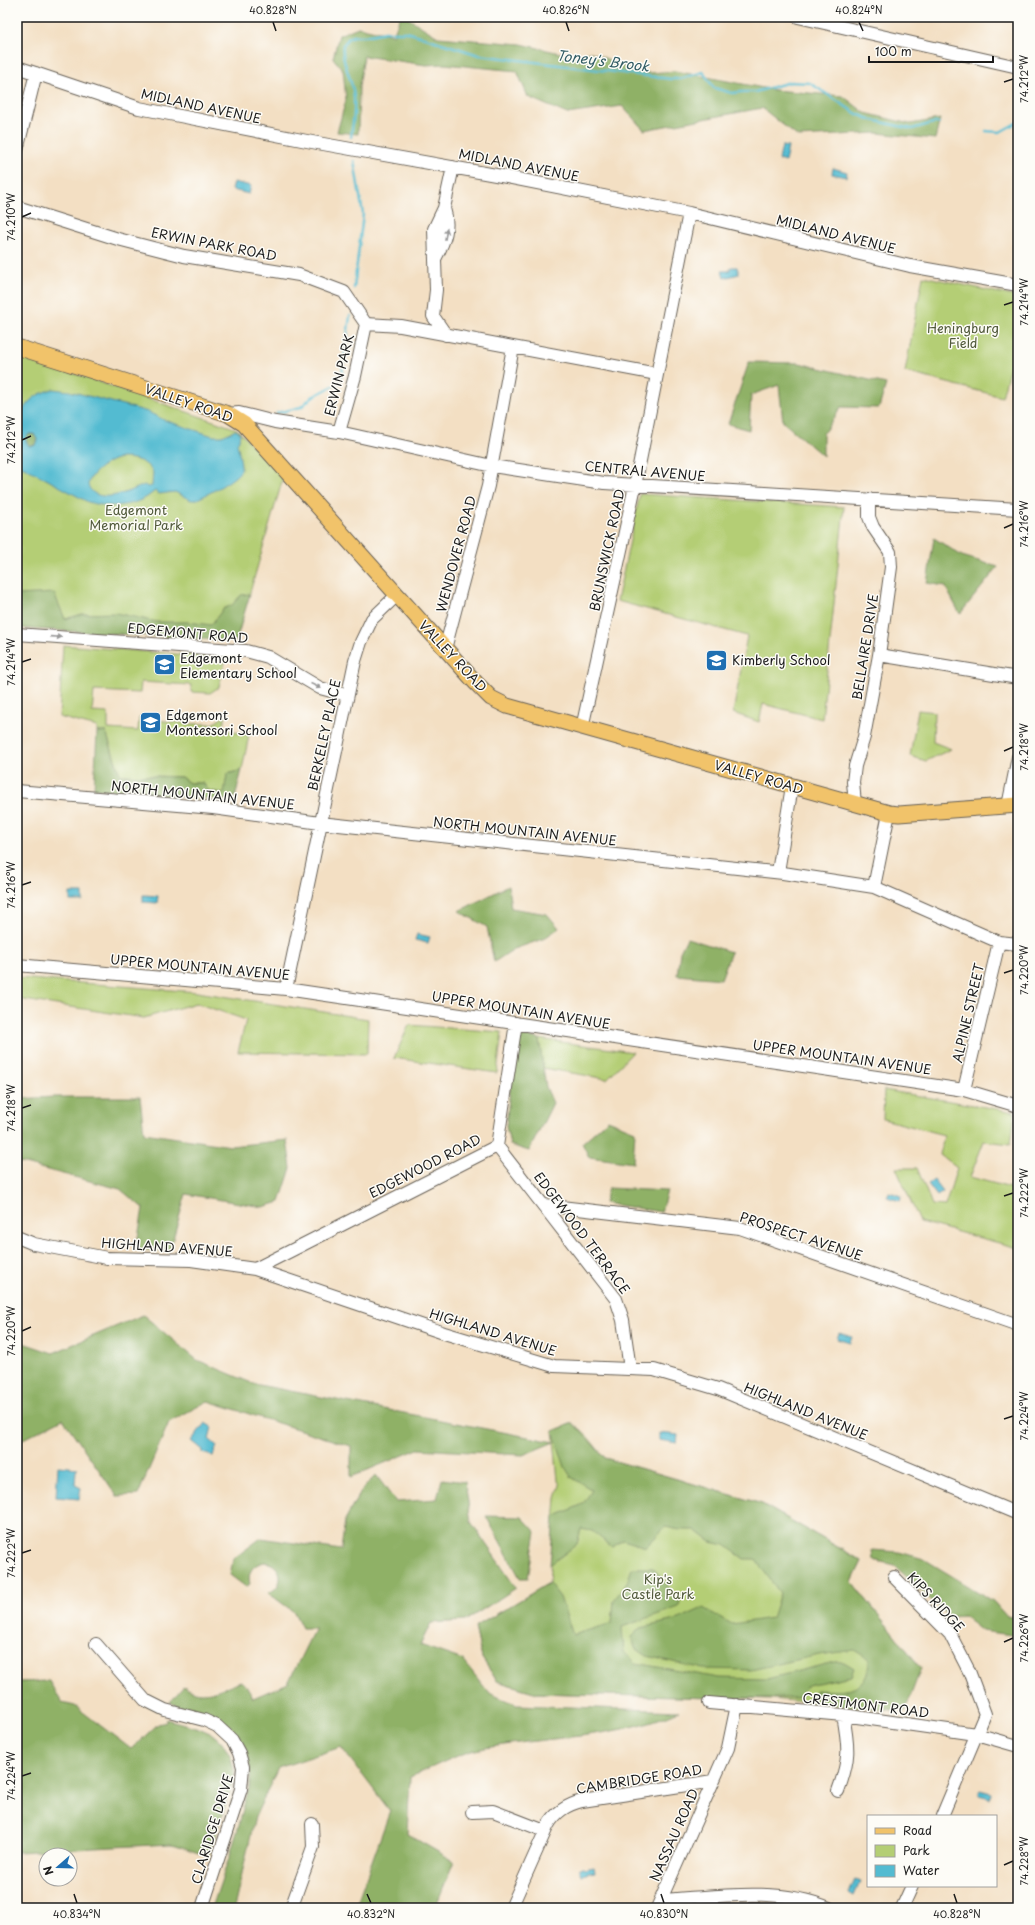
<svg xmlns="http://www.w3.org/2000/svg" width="1035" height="1925" font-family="'Playpen Sans',sans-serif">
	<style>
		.green { fill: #b4ce74; stroke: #687548 }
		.forest { fill: #8fb166; stroke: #566641 }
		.water { fill: #53bbd1; stroke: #386c76; fill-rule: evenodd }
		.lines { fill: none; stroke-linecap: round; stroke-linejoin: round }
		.stream { stroke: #53bbd1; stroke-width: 2.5 }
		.minor-casing { stroke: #676056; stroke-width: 14 }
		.major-casing { stroke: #676056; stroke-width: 17 }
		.minor { stroke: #fff; stroke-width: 12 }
		.major { stroke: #f1c36a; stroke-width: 15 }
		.oneway { fill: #999 }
		.ticks { fill: none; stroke: #1c1c1c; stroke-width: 1.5 }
		.labels { text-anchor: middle; stroke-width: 3; stroke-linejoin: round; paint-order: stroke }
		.street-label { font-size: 13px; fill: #1c1c1c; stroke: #fdfcf7 }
		.park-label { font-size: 13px; fill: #515a3b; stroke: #fdfcf7 }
		.poi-label { font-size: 13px; fill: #1c1c1c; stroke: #fdfcf7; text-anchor: start }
		.water-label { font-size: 14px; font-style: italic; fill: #325c64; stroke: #fdfcf7 }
		.neatline { fill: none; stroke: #1c1c1c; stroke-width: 1.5 }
		.ticks-label { font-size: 10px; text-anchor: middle; fill: #1c1c1c }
	</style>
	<rect width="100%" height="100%" fill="#fdfcf7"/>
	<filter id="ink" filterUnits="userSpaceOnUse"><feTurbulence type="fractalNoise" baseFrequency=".025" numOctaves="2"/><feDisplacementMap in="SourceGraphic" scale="8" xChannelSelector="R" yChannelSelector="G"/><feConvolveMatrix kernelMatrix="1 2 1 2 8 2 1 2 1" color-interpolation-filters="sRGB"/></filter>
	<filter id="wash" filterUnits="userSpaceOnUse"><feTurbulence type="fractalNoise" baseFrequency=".012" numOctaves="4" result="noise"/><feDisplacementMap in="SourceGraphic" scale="16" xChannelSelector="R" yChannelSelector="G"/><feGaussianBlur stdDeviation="0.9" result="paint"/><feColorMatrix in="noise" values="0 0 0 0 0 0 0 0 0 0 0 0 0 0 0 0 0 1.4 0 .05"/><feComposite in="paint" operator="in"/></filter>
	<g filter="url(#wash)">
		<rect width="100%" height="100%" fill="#f3dfc3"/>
		<!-- green -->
		<path class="green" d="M923,276L1018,297V337L1002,397L905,372Z
			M17,356L64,370L237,429L283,478L236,641L17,628Z
			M640,494L844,507L822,719L763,704L759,722L733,713L747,636L617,601Z
			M63,645L226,658L219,687L210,693L191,692V685L141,682L140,693L94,691L92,712L108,713V729L138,731L139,718L191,724H213L226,715L222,729L249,735L242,770L227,774L225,794L209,791L203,783H189L181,777L120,775L106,732H97V727L59,717Z
			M918,710L934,712L933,742L951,749L926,761L910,756Z
			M17,978L197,992L368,1019L367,1054L238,1052L246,1020L196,1003L144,1018L17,999Z
			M409,1025L502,1032L497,1073L394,1058Z
			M539,1039L633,1052L607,1079L543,1068Z
			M884,1090L1015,1112L1011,1144L984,1141L970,1177L1018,1190V1248L920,1222L896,1168H917L932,1205L945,1206L957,1168L940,1155L944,1135L883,1119Z
			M573,1423L588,1437L605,1458L762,1504L862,1561L852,1582L921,1668L907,1671L905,1711L771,1699L537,1693L497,1681L482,1658L475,1627L549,1583L556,1498L560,1485L558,1480L553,1431Z"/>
		<!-- forest -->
		<path class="forest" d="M400,17H406L438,37L521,44L573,56L591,52L630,69L650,73L675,71L774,90L843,96L865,113L910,124L940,119L935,139L877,133L798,137L762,108L644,130L622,106L567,114L528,97L517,71L444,64L426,65L364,56L359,86L358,134L337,132L346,100L343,70L333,58L339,35L358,27L393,35Z
			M749,362L799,363L886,384L879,408L841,407L823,434V456L783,422L779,385L751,395L749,430L728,424Z
			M25 440a6 6 0 1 1 12 0a6 6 0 1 1-12 0Z
			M934,538L962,556L998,567L960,614L945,586L927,583Z
			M54,593L65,619L82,614L116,613L157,622H188L211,625L223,609L232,605L241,595L250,594L236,641L17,628V595Z
			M97,732H106L120,775L181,777L189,783H203L209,791L224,793L227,774L242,770L234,801L94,789Z
			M508,886L511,908L547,914L559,928L543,939L514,949L494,962L487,927L459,911Z
			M687,938L731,952L721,979L677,975L680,952Z
			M516,1034L539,1039L546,1087L553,1103L529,1151L510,1145L506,1126Z
			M54,1097H140L144,1133L231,1146L287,1140L291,1168L280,1202L263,1207L186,1194L169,1252L136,1249L143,1208L120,1189L17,1162V1099Z
			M608,1120L635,1131L633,1163L589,1157L582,1143Z
			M608,1188L667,1191L661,1212L604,1203Z
			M143,1315L197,1360L254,1384L554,1442L523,1455L418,1449L351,1477V1446L208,1401L169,1422L138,1495L117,1496L63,1419L17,1442V1341L53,1353Z
			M573,1423L605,1458L762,1504L862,1561L852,1582L921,1668L905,1711L816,1703V1690C843,1691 869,1695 869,1659L854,1650L819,1655L751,1670L703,1669L647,1656L635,1648L632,1637L641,1628L679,1619L703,1608L732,1624L772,1618L780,1593L755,1559H744L725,1545L711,1542L695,1530H680L665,1527L646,1547L623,1540L612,1547L592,1531L581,1529L577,1544L550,1565L554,1517L583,1504L592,1490L571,1477L565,1467L553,1431Z
			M376,1475L396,1502L437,1499L442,1479L465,1482L471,1522L516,1588L465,1621L431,1623L420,1645L463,1660L489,1693L517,1705L679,1711C615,1740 543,1736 475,1750C458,1754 428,1770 410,1777L407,1834L454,1861L435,1908H355L390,1811L341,1747L278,1768L255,1817L234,1908H212C223,1875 235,1843 243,1809C245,1801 249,1791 250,1783C252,1761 243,1736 226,1723C207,1708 189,1713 170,1702L184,1686C202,1701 221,1688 241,1681L246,1686L253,1698L288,1683L315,1628H302L294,1612L268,1593C285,1587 284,1565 265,1562C253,1564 247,1572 250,1584L246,1587L230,1575L233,1559L261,1538L341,1550L345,1520L361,1491Z
			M486,1516L522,1517L536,1532L528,1578H520Z
			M872,1550L899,1552L924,1559L993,1601L1007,1617L1018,1616V1636L982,1631L963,1616L949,1617L894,1565L873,1560Z
			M632,1568H653L680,1601L679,1607L622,1627L624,1652L635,1663L719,1678L767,1679L834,1662H844L854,1668L851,1676L808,1685L798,1698H711L537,1693L497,1681L482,1658L475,1627L549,1583L560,1597L573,1635L612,1623L614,1600L627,1583Z
			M49,1681L62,1703L75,1706L131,1749L158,1724L166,1722V1719L199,1728L212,1734L222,1742L231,1758L234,1770L233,1782L209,1855C196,1854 185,1847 172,1844L17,1852V1682Z"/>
		<!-- water -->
		<path class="water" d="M782,146L788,147L785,162L779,160Z
			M833,168L847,172L846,177L832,174Z
			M234,182L251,186L249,194L232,190Z
			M731,267H737L739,274L724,278L722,271H729Z
			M53,389L69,391L127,406L148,412L164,420L213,436H222L236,430L240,433L239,440L237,443C238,448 242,466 241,470C237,479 205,496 195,500H191L175,492L159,494L155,491C152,493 150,495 147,497C130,507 107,508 88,502L24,467L17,466C17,432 12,400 53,389ZM29,434H34L38,441L34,446H29L25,439ZM121,458C134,458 145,460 153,472L152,486L148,487L144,485C131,491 96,507 88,485C90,473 109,460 121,458Z
			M70,893H83V901H70Z
			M143,895L158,896L157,903L143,902Z
			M417,934L430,937L428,943L415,940Z
			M934,1180L943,1192L937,1196L928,1184Z
			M889,1192L902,1196L900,1201L887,1197Z
			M839,1333L852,1337L850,1343L837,1339Z
			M205,1423L212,1427L209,1439L217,1446L213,1456L202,1453V1450L191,1441Z
			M659,1433L678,1435L677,1443L659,1440Z
			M58,1466L78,1468L76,1470L75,1485L81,1488L79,1499L56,1497Z
			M980,1790L991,1793L990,1799L979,1796Z
			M583,1867L585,1869L594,1867L595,1872L581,1875L579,1869Z
			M855,1880L860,1882L854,1896L849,1893Z"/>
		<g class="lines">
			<!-- stream -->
			<path class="stream" d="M986,131L1000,132L1018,122
				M351,137C353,122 356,106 353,90C350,75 341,60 343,45L349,38L354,36H365L385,32H407L479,55L671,79H680L703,72L714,88L732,93L741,92H755L790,82L810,83L857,114L872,120L912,129L933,123H939
				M354,288L363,214L354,161
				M277,413L301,407L312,397L335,385L339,381L342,373L350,316"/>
		</g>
	</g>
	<g filter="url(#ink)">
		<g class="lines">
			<defs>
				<path id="minor" d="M798,17L1018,67
					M17,67L139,108L312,142L507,177L689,213L910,266L1018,285
					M17,150L36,73
					M17,207L118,239L184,256L299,275L344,292L366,324
					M436,257C445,240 450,227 444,208
					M366,324L401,326L657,374
					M446,335L433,316L436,290L434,229L444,208L453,167
					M228,414L239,413L275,422L339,432L492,466L604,483L1018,509
					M339,432L355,376L366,324
					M17,634L246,651L268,657L320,688L346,695
					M445,649L488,486L513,347
					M879,655L1018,678
					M582,728L635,486L689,213
					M17,791L213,808L320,823L783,873L874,887L999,942L1018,944
					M855,804L853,782L855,766L864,737L879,655L891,567L890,552L873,527L869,517V499
					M1008,806L1018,757
					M778,872L792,786
					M874,887L889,813
					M17,965L286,989L964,1090L1018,1106
					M286,989L355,661L361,642L372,619L397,595
					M964,1090L999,942
					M497,1146L616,1299L623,1320L630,1369
					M544,1205L740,1228L1018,1325
					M17,1237L34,1244L107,1258L191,1260L255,1269L444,1333L554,1366L654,1370L718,1389L1018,1514
					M255,1269L497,1146L516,1023
					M894,1577L950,1634L969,1671L985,1714L942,1816
					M96,1644L145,1700L165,1710L204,1720L217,1726L232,1740L239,1753L243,1767L241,1789L202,1908
					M709,1703L843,1715L976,1734L1018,1746
					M838,1791C850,1759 849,1748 843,1715
					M472,1812L493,1811L545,1831
					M661,1900C715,1897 777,1886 829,1908
					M291,1908L313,1847L312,1824
					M511,1908L548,1825C556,1812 566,1805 582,1801L713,1781
					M657,1908L728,1748L737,1705
					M902,1908L912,1886"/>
				<path id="major" d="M17,347L228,414L244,424L476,683L491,698L507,706L889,813L899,814L1018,805"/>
			</defs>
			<!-- minor casing -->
			<use href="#minor" class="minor-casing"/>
			<!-- major casing -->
			<use href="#major" class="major-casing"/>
			<!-- minor -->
			<use href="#minor" class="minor"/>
			<!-- major -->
			<use href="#major" class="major"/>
		</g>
		<!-- one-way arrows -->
		<defs><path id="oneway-solid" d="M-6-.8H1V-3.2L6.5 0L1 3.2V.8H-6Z"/></defs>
		<g class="oneway">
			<use href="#oneway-solid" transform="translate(446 234) rotate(-79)"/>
			<use href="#oneway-solid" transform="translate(56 637) rotate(4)"/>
			<use href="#oneway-solid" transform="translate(316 686) rotate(24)"/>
		</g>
	</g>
	<!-- ticks -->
	<path class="ticks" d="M273,22L276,31M566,22L569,31M859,22L863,31M1004,82L1013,79M22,217L31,213M1004,305L1013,302M22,440L31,436M1004,528L1013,524M22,662L31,659M1004,751L1013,747M22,885L31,882M1004,973L1013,970M22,1108L31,1105M1004,1196L1013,1193M22,1331L31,1327M1004,1419L1013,1416M22,1553L31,1550M1004,1642L1013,1638M22,1776L31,1773M1004,1865L1013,1861M74,1894L77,1903M367,1894L371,1903M661,1894L664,1903M954,1894L957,1903"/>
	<!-- icons -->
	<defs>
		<symbol id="school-square" viewBox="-11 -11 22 22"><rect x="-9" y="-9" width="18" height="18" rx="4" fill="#1f6fb2" stroke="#fdfcf7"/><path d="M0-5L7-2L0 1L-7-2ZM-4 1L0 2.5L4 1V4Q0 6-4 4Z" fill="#fff"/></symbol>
	</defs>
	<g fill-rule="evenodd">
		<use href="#school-square" x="704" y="648" width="25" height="25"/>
		<use href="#school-square" x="152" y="652" width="25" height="25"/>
		<use href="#school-square" x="138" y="710" width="25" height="25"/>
	</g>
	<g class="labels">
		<!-- street labels -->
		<g class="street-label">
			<text transform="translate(201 106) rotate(12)" y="5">MIDLAND AVENUE</text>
			<text transform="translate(519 165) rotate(11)" y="5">MIDLAND AVENUE</text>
			<text transform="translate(836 234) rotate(14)" y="5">MIDLAND AVENUE</text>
			<text transform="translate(214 244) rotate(11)" y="5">ERWIN PARK ROAD</text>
			<text transform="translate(339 375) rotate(-76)" y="5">ERWIN PARK</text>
			<text transform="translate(189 403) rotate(19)" y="5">VALLEY ROAD</text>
			<text transform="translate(645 471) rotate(5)" y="5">CENTRAL AVENUE</text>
			<text transform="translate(607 550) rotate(-78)" y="5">BRUNSWICK ROAD</text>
			<text transform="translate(456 554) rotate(-75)" y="5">WENDOVER ROAD</text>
			<text transform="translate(188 633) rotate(5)" y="5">EDGEMONT ROAD</text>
			<text transform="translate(865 647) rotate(-81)" y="5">BELLAIRE DRIVE</text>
			<text transform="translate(453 656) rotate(47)" y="5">VALLEY ROAD</text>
			<text transform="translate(324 735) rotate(-78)" y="5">BERKELEY PLACE</text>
			<text transform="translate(759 777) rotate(16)" y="5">VALLEY ROAD</text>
			<text transform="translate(203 795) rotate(6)" y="5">NORTH MOUNTAIN AVENUE</text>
			<text transform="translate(525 831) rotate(6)" y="5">NORTH MOUNTAIN AVENUE</text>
			<text transform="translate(200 967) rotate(5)" y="5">UPPER MOUNTAIN AVENUE</text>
			<text transform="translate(521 1010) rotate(9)" y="5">UPPER MOUNTAIN AVENUE</text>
			<text transform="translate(968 1013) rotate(-77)" y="5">ALPINE STREET</text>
			<text transform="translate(842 1057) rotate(8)" y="5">UPPER MOUNTAIN AVENUE</text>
			<text transform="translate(425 1166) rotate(-27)" y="5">EDGEWOOD ROAD</text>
			<text transform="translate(582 1233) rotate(53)" y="5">EDGEWOOD TERRACE</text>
			<text transform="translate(801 1236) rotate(18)" y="5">PROSPECT AVENUE</text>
			<text transform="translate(167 1247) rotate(4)" y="5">HIGHLAND AVENUE</text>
			<text transform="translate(493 1332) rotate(17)" y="5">HIGHLAND AVENUE</text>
			<text transform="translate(806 1411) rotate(22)" y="5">HIGHLAND AVENUE</text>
			<text transform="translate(936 1602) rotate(47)" y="5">KIPS RIDGE</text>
			<text transform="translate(866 1705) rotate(7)" y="5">CRESTMONT ROAD</text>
			<text transform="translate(639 1779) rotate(-9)" y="5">CAMBRIDGE ROAD</text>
			<text transform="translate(212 1829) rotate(-73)" y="5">CLARIDGE DRIVE</text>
			<text transform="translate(674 1835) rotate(-66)" y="5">NASSAU ROAD</text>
		</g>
		<!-- park labels -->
		<g class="park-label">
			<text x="963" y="333">Heningburg<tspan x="963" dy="15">Field</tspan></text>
			<text x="136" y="515">Edgemont<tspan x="136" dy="15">Memorial Park</tspan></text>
			<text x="658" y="1584">Kip's<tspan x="658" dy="15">Castle Park</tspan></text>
		</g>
		<!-- poi labels -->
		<g class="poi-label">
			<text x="180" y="663">Edgemont<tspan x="180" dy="15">Elementary School</tspan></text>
			<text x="732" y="665">Kimberly School</text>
			<text x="166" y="720">Edgemont<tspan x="166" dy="15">Montessori School</tspan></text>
		</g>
		<!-- water labels -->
		<g class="water-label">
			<text transform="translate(603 61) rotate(7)" y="5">Toney's Brook</text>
		</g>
	</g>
	<!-- margin -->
	<rect width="1035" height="1925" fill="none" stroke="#fdfcf7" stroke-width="44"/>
	<!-- legend -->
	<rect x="867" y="1815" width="130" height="72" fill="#fdfcf7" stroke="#a3a29f"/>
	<rect x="875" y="1828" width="20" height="6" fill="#f1c36a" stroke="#a3a29f"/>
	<text x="903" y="1835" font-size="12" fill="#1c1c1c">Road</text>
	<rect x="875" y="1845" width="20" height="12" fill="#b4ce74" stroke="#a3a29f"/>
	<text x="903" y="1855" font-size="12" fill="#1c1c1c">Park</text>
	<rect x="875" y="1865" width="20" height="12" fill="#53bbd1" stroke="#a3a29f"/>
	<text x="903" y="1875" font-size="12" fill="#1c1c1c">Water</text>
	<!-- north arrow -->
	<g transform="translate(58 1867) rotate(250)"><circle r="19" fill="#fdfcf7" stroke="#a3a29f"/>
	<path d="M0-3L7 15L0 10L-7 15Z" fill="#1f6fb2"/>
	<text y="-6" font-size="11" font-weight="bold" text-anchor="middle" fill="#1c1c1c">N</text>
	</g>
	<!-- scale -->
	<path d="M869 56v6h124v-6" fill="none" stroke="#1c1c1c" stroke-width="2"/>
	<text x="875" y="56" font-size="12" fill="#1c1c1c" stroke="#fdfcf7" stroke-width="3" paint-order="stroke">100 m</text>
	<rect x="22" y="22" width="991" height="1881" class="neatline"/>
	<g class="ticks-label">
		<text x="273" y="14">40.828°N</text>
		<text x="566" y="14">40.826°N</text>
		<text x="859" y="14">40.824°N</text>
		<text transform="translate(1024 79) rotate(-90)" y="4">74.212°W</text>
		<text transform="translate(11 217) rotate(-90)" y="4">74.210°W</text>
		<text transform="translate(1024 302) rotate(-90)" y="4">74.214°W</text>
		<text transform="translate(11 440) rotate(-90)" y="4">74.212°W</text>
		<text transform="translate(1024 524) rotate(-90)" y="4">74.216°W</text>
		<text transform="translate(11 662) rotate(-90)" y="4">74.214°W</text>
		<text transform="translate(1024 747) rotate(-90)" y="4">74.218°W</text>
		<text transform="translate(11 885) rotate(-90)" y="4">74.216°W</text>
		<text transform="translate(1024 970) rotate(-90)" y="4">74.220°W</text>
		<text transform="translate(11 1108) rotate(-90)" y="4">74.218°W</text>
		<text transform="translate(1024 1193) rotate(-90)" y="4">74.222°W</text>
		<text transform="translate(11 1331) rotate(-90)" y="4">74.220°W</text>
		<text transform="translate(1024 1416) rotate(-90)" y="4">74.224°W</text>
		<text transform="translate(11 1553) rotate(-90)" y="4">74.222°W</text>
		<text transform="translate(1024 1638) rotate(-90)" y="4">74.226°W</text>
		<text transform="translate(11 1776) rotate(-90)" y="4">74.224°W</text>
		<text transform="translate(1024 1861) rotate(-90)" y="4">74.228°W</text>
		<text x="77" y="1918">40.834°N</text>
		<text x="371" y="1918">40.832°N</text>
		<text x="664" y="1918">40.830°N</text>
		<text x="957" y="1918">40.828°N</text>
	</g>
</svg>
